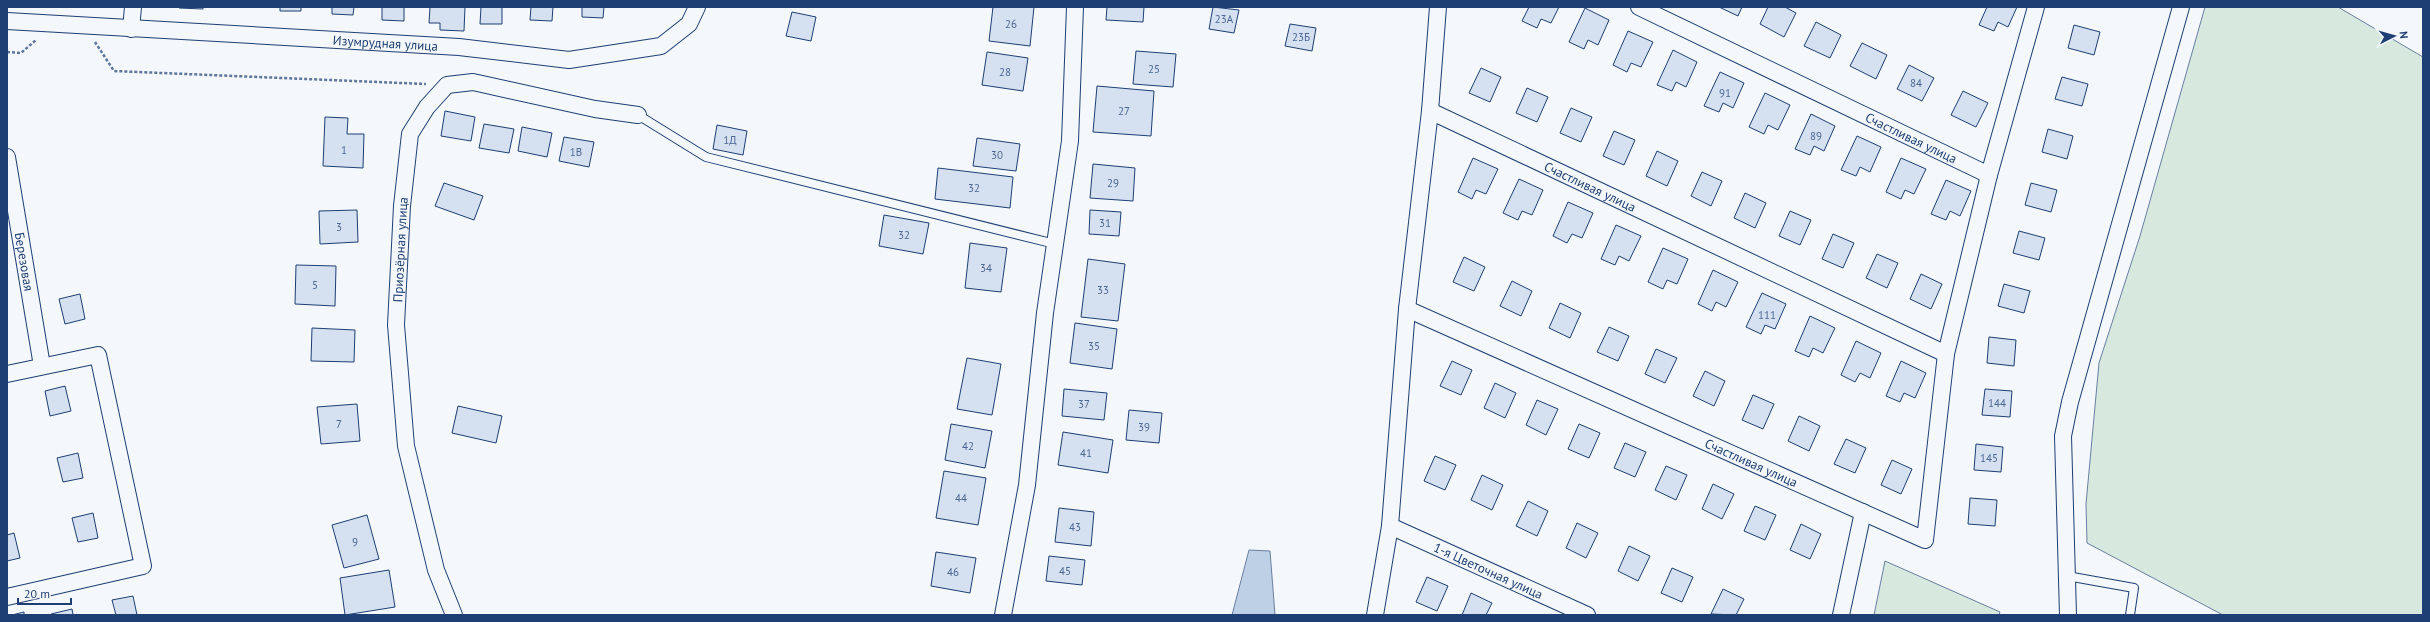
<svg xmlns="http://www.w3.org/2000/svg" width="2430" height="622" font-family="'PT Sans',sans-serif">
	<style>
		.green { fill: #d7e8df; stroke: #687fa3 }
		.water { fill: #bed0e5; stroke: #687fa3 }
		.building { fill: #d5e0f0; stroke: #1d3f73 }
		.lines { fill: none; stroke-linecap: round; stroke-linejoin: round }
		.service-casing { stroke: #1d3f73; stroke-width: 10 }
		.minor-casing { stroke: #1d3f73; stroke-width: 18 }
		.path { stroke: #5e769c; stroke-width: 2.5; stroke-dasharray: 3 2; stroke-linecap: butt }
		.service { stroke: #f4f7fb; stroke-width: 8 }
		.minor { stroke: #f4f7fb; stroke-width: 16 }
		.labels { text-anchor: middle; stroke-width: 3; stroke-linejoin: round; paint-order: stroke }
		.number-label { font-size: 11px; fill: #4b6792 }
		.street-label { font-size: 13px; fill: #1d3f73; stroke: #f4f7fb }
	</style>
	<rect width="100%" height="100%" fill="#f4f7fb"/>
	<!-- green -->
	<path class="green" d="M2205,7H2338L2423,57V615H2223L2087,543L2086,504L2099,363L2140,236Z
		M1885,561L2000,612L1999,615H1874Z"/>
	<!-- water -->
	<path class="water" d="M1249,550L1270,551L1275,615H1232Z"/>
	<!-- building -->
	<path class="building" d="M179,7H203V9L179,8Z
		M280,7H301V11H280Z
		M332,7H354L353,15L332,14Z
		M382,7H404V21L382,20Z
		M430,7H465L464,31L440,30V23H429Z
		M481,7H502V24H480Z
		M531,7H553L552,21L530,20Z
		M582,7H604L603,18L582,17Z
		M993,7H1034L1030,46L989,41Z
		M1107,7H1144L1143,22L1106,20Z
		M1213,7L1239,10L1234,33L1209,29Z
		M1529,7H1559L1551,23L1541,19L1537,28L1522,21Z
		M1719,7H1742L1738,16Z
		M1768,7H1785L1796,13L1784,37L1760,24Z
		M1987,7H2017L2008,27L1998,22L1994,31L1979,25Z
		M1585,8L1609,20L1598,45L1588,40L1584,49L1569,42Z
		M792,12L816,17L811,41L786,36Z
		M1816,22L1841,35L1830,58L1804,46Z
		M1290,24L1316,28L1312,51L1285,46Z
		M2074,25L2100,32L2094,55L2068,48Z
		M1628,31L1653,42L1641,67L1631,63L1627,72L1613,65Z
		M1862,43L1887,55L1876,79L1850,66Z
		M1673,50L1697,62L1686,87L1676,82L1672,91L1657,85Z
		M1136,51L1176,54L1173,87L1133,84Z
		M987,52L1028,58L1023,91L982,85Z
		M1909,65L1934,78L1922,101L1897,89Z
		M1481,68L1501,77L1490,102L1469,93Z
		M1720,72L1744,83L1733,108L1723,103L1719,112L1704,106Z
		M2062,77L2088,84L2082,106L2055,99Z
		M1097,86L1154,91L1151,136L1093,132Z
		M1527,88L1548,97L1537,122L1516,113Z
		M1963,91L1988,103L1976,127L1951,115Z
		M1765,93L1790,105L1778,130L1768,125L1764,134L1749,127Z
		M1571,108L1592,117L1581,142L1560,133Z
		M445,111L475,117L471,141L441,136Z
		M1811,114L1835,126L1824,151L1814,146L1810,155L1795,149Z
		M325,117L348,118L347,134H364L363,168L323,166Z
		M484,124L514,129L509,153L479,148Z
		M717,125L747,131L743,155L713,149Z
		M522,127L552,133L547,157L518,151Z
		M2048,129L2073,136L2067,159L2042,152Z
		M1614,131L1635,140L1624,165L1603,156Z
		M1857,136L1881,147L1870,172L1860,167L1856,176L1841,170Z
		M564,137L594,142L589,167L559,161Z
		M977,138L1020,144L1016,171L973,166Z
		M1657,151L1678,161L1667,186L1646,176Z
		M1473,158L1498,169L1486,194L1476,190L1472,199L1458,192Z
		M1901,158L1926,169L1914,194L1905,190L1901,199L1886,192Z
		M1093,164L1135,168L1133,201L1090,198Z
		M938,168L1013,177L1010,208L935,199Z
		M1702,172L1722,181L1711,206L1691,196Z
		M1519,179L1543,190L1532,215L1522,211L1518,220L1503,213Z
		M1946,180L1971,191L1960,216L1950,211L1946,220L1931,214Z
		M444,183L483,196L474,220L435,206Z
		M2031,183L2057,190L2051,212L2025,205Z
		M1745,193L1766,203L1755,228L1734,218Z
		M1568,202L1593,213L1582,238L1572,234L1567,243L1553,236Z
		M357,210L358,242L320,244L319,211Z
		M1090,210L1121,212L1119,236L1089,234Z
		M1790,211L1811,220L1800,245L1779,236Z
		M884,215L929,223L923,254L879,246Z
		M1616,225L1641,236L1629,261L1619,256L1615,265L1601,259Z
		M2019,231L2045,238L2039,260L2013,253Z
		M1833,234L1854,243L1843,268L1822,259Z
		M970,243L1007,248L1001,292L965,288Z
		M1663,248L1688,259L1677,284L1667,280L1663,289L1648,282Z
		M1877,254L1898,263L1887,288L1866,278Z
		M1464,257L1485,267L1474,291L1453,282Z
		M1088,259L1125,264L1118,321L1081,317Z
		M296,265L336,266L335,306L295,304Z
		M1713,270L1738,282L1726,307L1716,302L1712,311L1698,304Z
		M1921,274L1942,284L1931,309L1910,299Z
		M1512,281L1532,291L1521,316L1500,306Z
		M2004,284L2030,291L2024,313L1998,306Z
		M1762,293L1786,304L1775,329L1765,325L1761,334L1746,327Z
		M80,294L85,319L65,324L59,299Z
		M1560,303L1581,313L1570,338L1549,328Z
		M1810,316L1835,328L1823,353L1813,348L1809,357L1795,351Z
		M1075,323L1117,329L1112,369L1070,363Z
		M1609,327L1629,336L1618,361L1597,352Z
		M312,328L355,330L354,362L311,361Z
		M1989,337L2016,340L2014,366L1987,363Z
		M1856,341L1881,353L1870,378L1860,373L1855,382L1841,375Z
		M1656,349L1677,358L1665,383L1645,374Z
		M967,358L1001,364L992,415L957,409Z
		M1452,361L1472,370L1461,395L1440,386Z
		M1901,361L1926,373L1915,398L1904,393L1900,402L1886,396Z
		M1705,371L1725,381L1714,406L1693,396Z
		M1495,383L1516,393L1505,418L1484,408Z
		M65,386L71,411L50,416L45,391Z
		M1064,389L1107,393L1104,420L1062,416Z
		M1985,389L2012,391L2010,417L1982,415Z
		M1753,395L1774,404L1763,429L1742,420Z
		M1537,400L1558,409L1546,435L1526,425Z
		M357,404L360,441L321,444L317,407Z
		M458,406L502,416L496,443L452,433Z
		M1129,410L1162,413L1159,443L1126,440Z
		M1799,416L1820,426L1809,451L1788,441Z
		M951,424L992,431L985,468L945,460Z
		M1579,424L1600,433L1589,458L1568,449Z
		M1063,432L1113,440L1108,473L1058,465Z
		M1846,439L1866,448L1855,473L1834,464Z
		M1625,443L1646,452L1635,477L1614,468Z
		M1976,444L2003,447L2001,472L1974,470Z
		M78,453L83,478L63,482L57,458Z
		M1435,456L1456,465L1445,490L1424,481Z
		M1892,460L1912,469L1901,494L1881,485Z
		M1666,466L1687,475L1676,500L1655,490Z
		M944,471L986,478L978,525L936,518Z
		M1482,475L1503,485L1492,510L1471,500Z
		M1713,484L1734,494L1722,519L1702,509Z
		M1970,498L1997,500L1995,526L1968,524Z
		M1528,501L1548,511L1537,536L1516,526Z
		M1755,506L1776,515L1765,540L1744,531Z
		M1059,508L1094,512L1091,546L1055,542Z
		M93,513L98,538L78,542L72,518Z
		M367,515L379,559L344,568L332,525Z
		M1577,523L1598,533L1586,558L1566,548Z
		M1801,524L1821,534L1810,559L1790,550Z
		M14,533L20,558L7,561V535Z
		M1629,546L1650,556L1638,581L1618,571Z
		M936,552L976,558L970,593L931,586Z
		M1049,556L1085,560L1082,585L1046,581Z
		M1672,568L1693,577L1682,602L1661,593Z
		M389,570L395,607L345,615L340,578Z
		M1427,577L1448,586L1437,611L1416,602Z
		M1723,589L1744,599L1736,615L1711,614Z
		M1471,593L1492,603L1486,615H1462Z
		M133,596L137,615H116L112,600Z
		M72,609L73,615H51V614Z
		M24,612V615H12Z"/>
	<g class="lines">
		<defs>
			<path id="service" d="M638,115L706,157L1055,244
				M2067,576L2134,588L2130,615"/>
			<g id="minor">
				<path id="s1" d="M1639,7L1989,175"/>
				<path id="s2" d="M7,21L459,47L569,60L661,46L689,24L697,7"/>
				<path d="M131,29L133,7"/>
				<path id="s3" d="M1430,111L1946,354"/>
				<path id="s4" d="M7,157L42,366"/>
				<path id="s5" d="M1407,309L1925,540L1946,354L1989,175L2036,7"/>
				<path d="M7,374L98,355L143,566L7,597"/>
				<path id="s6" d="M1390,526L1587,615"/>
				<path id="s7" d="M454,615L436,570L406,446L396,325L402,206L410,134L427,107L447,85L473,82L595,109L638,115"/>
				<path d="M1003,615L1027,485L1045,313L1070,141L1075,7"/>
				<path d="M1375,615L1390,526L1407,309L1430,111L1438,7"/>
				<path d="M1841,615L1863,512"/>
				<path d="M2068,615L2063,436L2070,402L2181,7"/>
			</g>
		</defs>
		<!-- service casing -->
		<use href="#service" class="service-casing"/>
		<!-- minor casing -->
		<use href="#minor" class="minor-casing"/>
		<!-- path -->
		<path class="path" d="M95,42L114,71L426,84
			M7,52L21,53L36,40"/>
		<!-- service -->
		<use href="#service" class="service"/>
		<!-- minor -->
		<use href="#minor" class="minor"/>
	</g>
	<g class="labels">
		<!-- number labels -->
		<g class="number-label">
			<text x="1224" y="23">23А</text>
			<text x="1011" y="28">26</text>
			<text x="1301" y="41">23Б</text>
			<text x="1154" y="73">25</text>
			<text x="1005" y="76">28</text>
			<text x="1916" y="87">84</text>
			<text x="1725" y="97">91</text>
			<text x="1124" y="115">27</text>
			<text x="1816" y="140">89</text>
			<text x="730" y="144">1Д</text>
			<text x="344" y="154">1</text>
			<text x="576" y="156">1В</text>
			<text x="997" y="159">30</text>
			<text x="1113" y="187">29</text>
			<text x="974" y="192">32</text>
			<text x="1105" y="227">31</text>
			<text x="339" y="231">3</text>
			<text x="904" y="239">32</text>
			<text x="986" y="272">34</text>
			<text x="315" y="289">5</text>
			<text x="1103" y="294">33</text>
			<text x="1767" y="319">111</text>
			<text x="1094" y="350">35</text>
			<text x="1997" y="407">144</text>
			<text x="1084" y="408">37</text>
			<text x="339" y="428">7</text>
			<text x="1144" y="431">39</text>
			<text x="968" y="450">42</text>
			<text x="1086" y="457">41</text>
			<text x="1989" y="462">145</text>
			<text x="961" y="502">44</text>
			<text x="1075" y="531">43</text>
			<text x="355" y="546">9</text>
			<text x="1065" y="575">45</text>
			<text x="953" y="576">46</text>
		</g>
		<!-- street labels -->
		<g class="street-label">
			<text dy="5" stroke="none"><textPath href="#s2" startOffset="379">Изумрудная улица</textPath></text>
			<text dy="5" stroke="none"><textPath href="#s1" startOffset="302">Счастливая улица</textPath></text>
			<text dy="5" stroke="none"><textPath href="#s3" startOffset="177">Счастливая улица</textPath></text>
			<text dy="5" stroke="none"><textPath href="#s7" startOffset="373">Приозёрная улица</textPath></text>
			<text dy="5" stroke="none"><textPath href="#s4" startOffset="106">Березовая</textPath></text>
			<text dy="5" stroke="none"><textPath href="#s5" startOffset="377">Счастливая улица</textPath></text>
			<text dy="5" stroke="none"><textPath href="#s6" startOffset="108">1-я Цветочная улица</textPath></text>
		</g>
	</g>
	<!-- border -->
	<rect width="2430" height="622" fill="none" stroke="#1d3f73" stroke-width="16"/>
	<!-- north arrow -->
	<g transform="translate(2394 36) rotate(84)" stroke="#f4f7fb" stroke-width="3" paint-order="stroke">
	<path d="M0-3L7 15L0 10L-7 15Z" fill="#1d3f73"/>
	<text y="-6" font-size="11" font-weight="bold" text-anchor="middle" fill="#1d3f73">N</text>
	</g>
	<!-- scale -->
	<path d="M18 598v6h53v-6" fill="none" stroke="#1d3f73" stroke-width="2"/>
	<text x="24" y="598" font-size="12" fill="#1d3f73" stroke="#f4f7fb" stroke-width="3" paint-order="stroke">20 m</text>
</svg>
